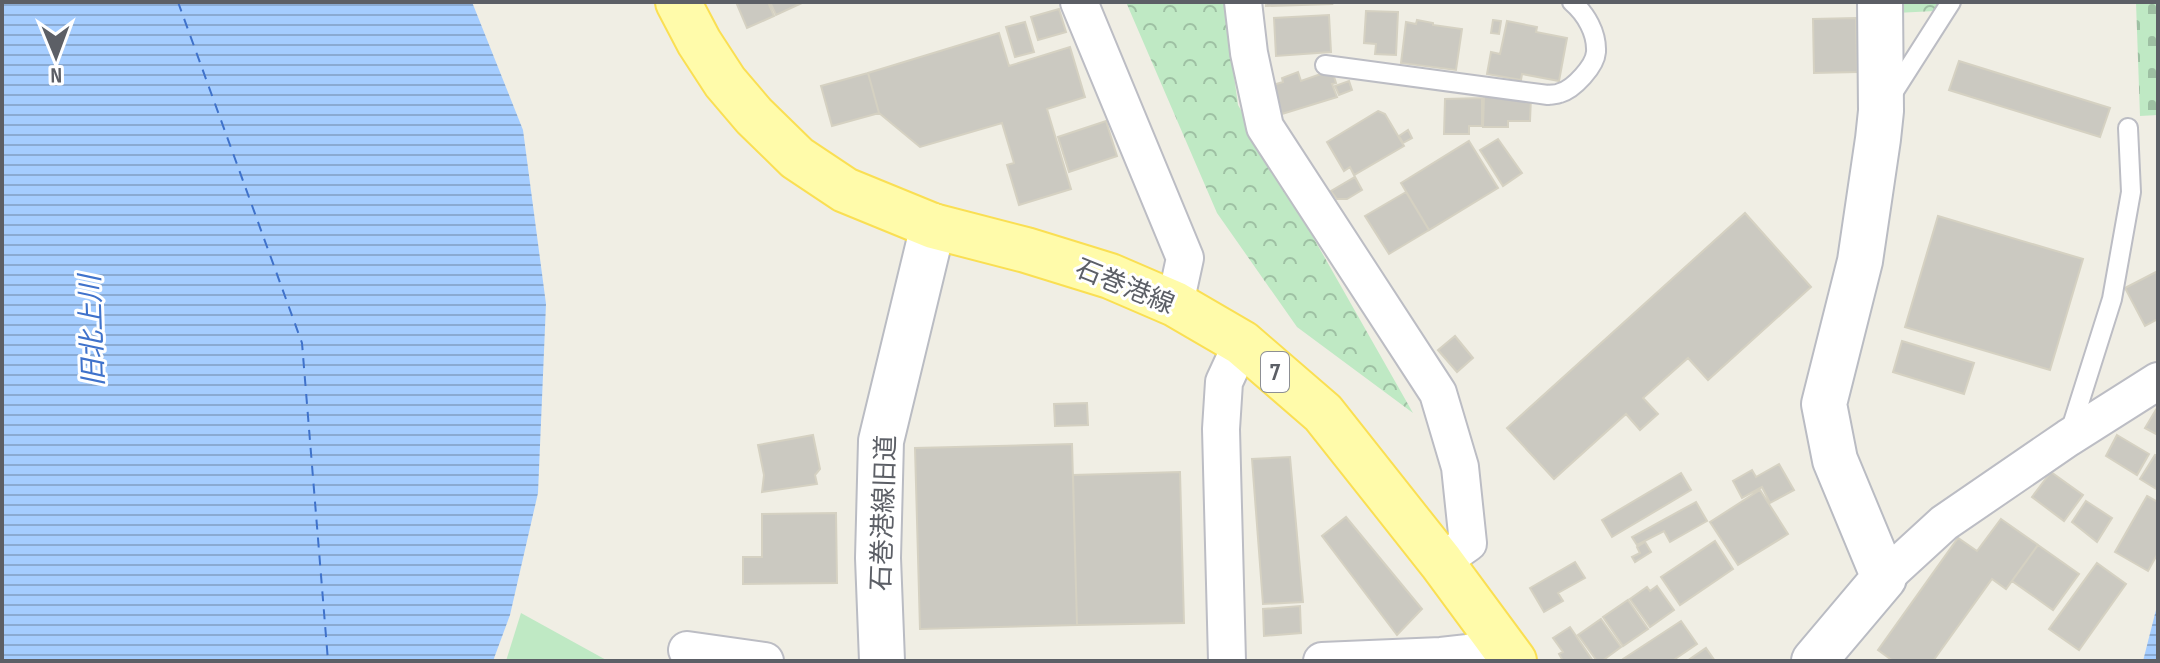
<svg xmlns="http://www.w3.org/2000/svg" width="2160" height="663" font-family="'Sofia Sans Condensed','Noto Sans JP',sans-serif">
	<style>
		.grass { fill: #bfe9c4 }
		.forest { fill: url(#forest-crowns) }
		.cemetery { fill: url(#cemetery-stones) }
		.water { fill: url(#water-rules) }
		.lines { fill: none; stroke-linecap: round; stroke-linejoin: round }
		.ferry { stroke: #3f72cb; stroke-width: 2; stroke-dasharray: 10 8; stroke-linecap: butt }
		.building { fill: #cbc9c1; stroke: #d5d1c2; stroke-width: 2 }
		.lane-casing { stroke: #bcbdc4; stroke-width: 22 }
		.street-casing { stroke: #bcbdc4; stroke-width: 40 }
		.secondary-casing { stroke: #babcc3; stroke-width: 48 }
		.primary-casing { stroke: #fadf53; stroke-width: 48 }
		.lane { stroke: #fff; stroke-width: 18 }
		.street { stroke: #fff; stroke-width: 36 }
		.secondary { stroke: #fff; stroke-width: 44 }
		.primary { stroke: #fffbaa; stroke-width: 44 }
		.labels { text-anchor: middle; stroke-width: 6; stroke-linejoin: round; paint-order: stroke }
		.shield { fill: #fff; stroke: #8d8f94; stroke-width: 2 }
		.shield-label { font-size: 24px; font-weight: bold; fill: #5c5f66 }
		.street-label { font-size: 26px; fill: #5c5f66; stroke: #fff }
		.water-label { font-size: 28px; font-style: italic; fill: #3f72cb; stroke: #fff }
	</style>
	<defs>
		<pattern id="forest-crowns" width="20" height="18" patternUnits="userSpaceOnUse" patternTransform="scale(2)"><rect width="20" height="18" fill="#bfe9c4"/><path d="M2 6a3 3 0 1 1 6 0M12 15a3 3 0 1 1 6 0" fill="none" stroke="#9ec0a3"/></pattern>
		<pattern id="cemetery-stones" width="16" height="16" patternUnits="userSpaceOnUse" patternTransform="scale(2)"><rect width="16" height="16" fill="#bfe9c4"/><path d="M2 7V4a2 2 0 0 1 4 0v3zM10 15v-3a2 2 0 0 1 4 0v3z" fill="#9ec0a3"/></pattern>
		<pattern id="water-rules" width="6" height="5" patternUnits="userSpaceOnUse" patternTransform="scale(2)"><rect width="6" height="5" fill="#a5cdff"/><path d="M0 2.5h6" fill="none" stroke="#8aaad2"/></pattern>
	</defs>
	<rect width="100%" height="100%" fill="#f0eee4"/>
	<!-- grass -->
	<path class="grass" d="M521,613L608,661H506Z"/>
	<!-- forest -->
	<path class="forest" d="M1126,2H1224L1238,105L1413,413L1297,327L1217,213Z
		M1895,2H1940L1935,11L1896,13Z"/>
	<!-- cemetery -->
	<path class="cemetery" d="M2136,2H2158V115L2140,116Z"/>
	<!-- water -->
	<path class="water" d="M2,2H472L523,130L546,304L538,493L510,615L493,661H2Z
		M2158,602V661H2143Z"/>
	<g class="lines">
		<!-- ferry -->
		<path class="ferry" d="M178,2L302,343L328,661"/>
	</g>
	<!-- building -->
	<path class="building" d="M736,2H768L774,16L747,28Z
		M770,2H804L776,15Z
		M1266,2H1331L1332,4L1266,6Z
		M1059,9L1066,32L1038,40L1031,17Z
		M1366,11L1398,12L1396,55L1375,54L1376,44L1364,43Z
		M1329,15L1331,52L1276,56L1274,18Z
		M1856,18L1857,72L1814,73L1813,19Z
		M1417,20L1433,23V25L1462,29L1456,70L1401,63L1406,22L1416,24Z
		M1493,20L1501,21L1499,34L1491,33Z
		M1507,21L1537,27L1536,32L1567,38L1559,81L1522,74L1521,80L1487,74L1491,52L1500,54Z
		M1025,22L1034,52L1015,57L1006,27Z
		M999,33L1009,66L1070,47L1085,97L1047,109L1071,189L1019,205L1007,165L1014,163L1002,123L920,147L879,113L868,73Z
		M1959,61L2110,108L2100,137L1949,90Z
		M1332,70L1336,83L1332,84L1337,97L1282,114L1273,85L1283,82L1282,78L1298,72L1301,81Z
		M868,73L879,113L832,126L821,86Z
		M1349,81L1352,90L1339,95L1335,86Z
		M1484,96L1531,97L1530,121H1508V127H1483Z
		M1482,98V126H1469V134H1444L1445,99Z
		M1378,111L1385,114L1404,146L1354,175L1350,167L1344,171L1327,142Z
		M1106,121L1117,156L1069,172L1058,137Z
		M1408,130L1412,138L1403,143L1399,136Z
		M1498,139L1522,173L1503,186L1480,150Z
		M1469,141L1498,188L1429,230L1401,183Z
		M1355,177L1362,190L1347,199H1337L1331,191Z
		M1406,192L1429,230L1389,254L1365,216Z
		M1745,213L1811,287L1708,380L1688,358L1643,398L1658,414L1640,430L1626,414L1554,479L1507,428Z
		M1938,216L2083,259L2050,370L1905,327Z
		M2158,271V319L2145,326L2125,288Z
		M1455,336L1473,358L1457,372L1438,350Z
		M1902,341L1974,363L1964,394L1893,372Z
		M1087,403L1088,425L1055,426L1054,404Z
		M2157,408H2158V435L2145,428Z
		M813,435L820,469L815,475L817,484L762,492L764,475L758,445Z
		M2117,435L2149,454L2137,475L2106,456Z
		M1072,444L1077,625L920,629L915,448Z
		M2155,455L2158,456V490L2140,479Z
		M1290,457L1303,602L1263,604L1252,459Z
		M1779,464L1794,490L1770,503L1762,487L1742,498L1733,481L1752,470L1756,477Z
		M1180,472L1184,623L1077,625L1073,475Z
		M2051,472L2083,495L2064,521L2032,497Z
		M1681,473L1691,490L1612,537L1602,520Z
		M1760,490L1788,534L1738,565L1710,522Z
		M2147,496L2158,502V553L2148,571L2115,552Z
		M2086,501L2112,518L2097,542L2072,522Z
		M1696,502L1707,521L1670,542L1664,531L1637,545L1632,537Z
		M836,513L837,583L743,584V557H762V514Z
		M1346,517L1422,609L1397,635L1322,536Z
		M2001,519L2038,545L2006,589L1992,579L1933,661H1893L1878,650L1958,538L1977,551Z
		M1715,541L1733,569L1680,605L1661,577Z
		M1645,542L1651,552L1635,562L1632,557L1640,553L1637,547Z
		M2038,545L2079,574L2053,610L2012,581Z
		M1575,562L1585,578L1558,593L1563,601L1544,612L1530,588Z
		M2097,563L2126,584L2079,650L2049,629Z
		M1657,586L1674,610L1650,627L1630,599L1647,587L1650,591Z
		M1628,600L1648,629L1623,646L1603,617Z
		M1300,606L1301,633L1264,636L1263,609Z
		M1601,619L1621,647L1602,661H1597L1578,635Z
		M1681,621L1697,644L1672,661H1624L1623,659Z
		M1570,627L1593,661H1563L1559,654L1563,652L1553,638Z
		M1706,648L1715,661H1687Z"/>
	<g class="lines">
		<defs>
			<path id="lane" d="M1325,65L1548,95C1552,94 1556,95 1560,93C1574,89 1595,66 1596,52C1597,33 1586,14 1572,2
				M1891,96L1951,2
				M2069,435L2112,299L2131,192L2128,128"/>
			<path id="street" d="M1079,2L1185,258L1175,304
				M1243,2L1249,53L1265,127L1438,393L1460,467L1468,543L1441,562
				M1884,578L1944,523L2068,438L2158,381
				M687,650L765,661
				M1227,661L1221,429L1224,382L1242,343
				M1322,661L1441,656L1468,653L1503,644"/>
			<path id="secondary" d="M882,661L878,558L881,441L933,226
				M1814,661L1884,578L1835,460L1824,404L1860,261L1878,139L1881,111L1880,2"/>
			<path id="primary" d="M678,2L699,42L725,82L754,116L797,158L845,190L933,226L1026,250L1110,276L1175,304L1242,343L1323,413L1441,562L1514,661"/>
		</defs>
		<!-- lane casing -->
		<use href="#lane" class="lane-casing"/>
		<!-- street casing -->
		<use href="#street" class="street-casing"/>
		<!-- secondary casing -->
		<use href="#secondary" class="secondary-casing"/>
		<!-- primary casing -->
		<use href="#primary" class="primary-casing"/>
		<!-- lane -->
		<use href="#lane" class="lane"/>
		<!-- street -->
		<use href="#street" class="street"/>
		<!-- secondary -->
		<use href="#secondary" class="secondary"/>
		<!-- primary -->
		<use href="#primary" class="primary"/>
	</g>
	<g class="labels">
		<!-- shield labels -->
		<rect class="shield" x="1261" y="352" width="28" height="40" rx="6"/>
		<g class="shield-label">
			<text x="1275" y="380">7</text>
		</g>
		<!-- street labels -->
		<g class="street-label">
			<text transform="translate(1125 286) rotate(22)" y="9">石巻港線</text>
			<text transform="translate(883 513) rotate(-88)" y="9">石巻港線旧道</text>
		</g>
		<!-- water labels -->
		<g class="water-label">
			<text transform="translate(91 331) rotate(-92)" y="10">旧北上川</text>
		</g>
	</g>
	<!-- border -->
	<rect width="2160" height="663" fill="none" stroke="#5c5f66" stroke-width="8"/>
	<!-- north arrow -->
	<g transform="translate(56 56) rotate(179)" stroke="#ffffff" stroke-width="6" paint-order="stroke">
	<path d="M0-6L14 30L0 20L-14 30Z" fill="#5c5f66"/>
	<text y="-12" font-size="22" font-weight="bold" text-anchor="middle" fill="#5c5f66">N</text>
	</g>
</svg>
